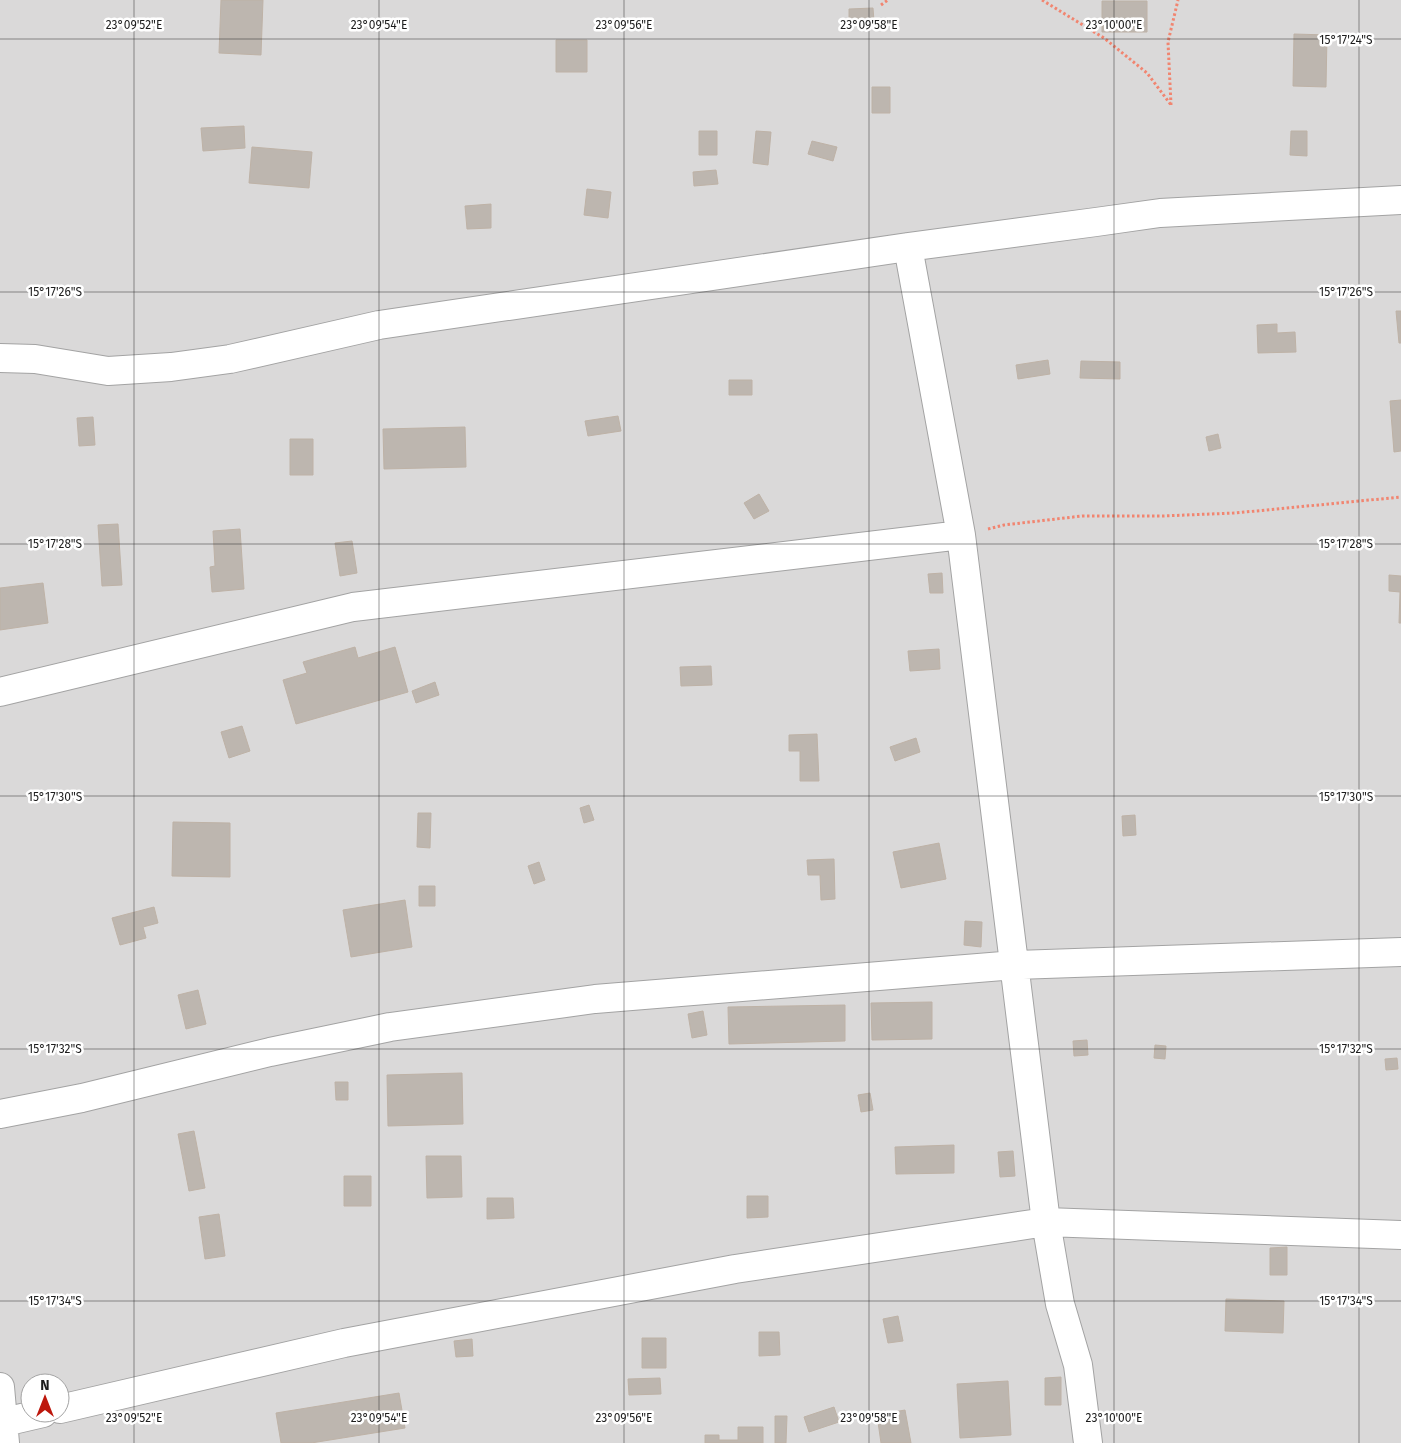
<svg xmlns="http://www.w3.org/2000/svg" width="1401" height="1443" font-family="'Fira Sans',sans-serif">
	<style>
		.residential { fill: #dad9d9; fill-rule: evenodd }
		.building { fill: #bdb6af; stroke: #beb2a6 }
		.lines { fill: none; stroke-linecap: round; stroke-linejoin: round }
		.minor-casing { stroke: #a3a3a3; stroke-width: 30 }
		.path { stroke: #f18570; stroke-width: 3; stroke-dasharray: 2.5 2.5; stroke-linecap: butt }
		.minor { stroke: #fff; stroke-width: 28 }
		.ticks { fill: none; stroke: #1c1c1c; stroke-width: 1; stroke-opacity: 0.45 }
		.ticks-label { font-size: 12px; text-anchor: middle; fill: #1c1c1c; stroke: #fff; stroke-width: 5; stroke-linejoin: round; paint-order: stroke }
	</style>
	<rect width="100%" height="100%" fill="#edeae3"/>
	<!-- residential -->
	<path class="residential" d="M0,0H1401V1443H0ZM30,1383H60V1413H30Z"/>
	<!-- building -->
	<path class="building" d="M221,0H263L261,55L219,53Z
		M1102,1H1147V32H1102Z
		M873,8L874,21L849,23V9Z
		M1294,34L1327,35L1326,87L1293,86Z
		M556,40H587V72H556Z
		M872,87H890V113H872Z
		M244,126L245,148L203,151L201,128Z
		M699,131H717V155H699Z
		M756,131L771,132L768,165L753,163Z
		M1291,131H1307V156L1290,155Z
		M812,141L837,147L833,161L808,154Z
		M252,147L312,152L309,188L249,183Z
		M716,170L718,184L694,186L693,172Z
		M587,189L611,192L608,218L584,215Z
		M491,204V228L467,229L465,206Z
		M1396,311H1401V343H1399Z
		M1277,324V333L1295,332L1296,352L1258,353L1257,325Z
		M1048,360L1050,374L1018,379L1016,365Z
		M1081,361L1120,362V379L1080,378Z
		M729,380H752V395H729Z
		M1401,400V451L1394,452L1390,401Z
		M618,416L621,431L588,436L585,421Z
		M93,417L95,445L79,446L77,418Z
		M465,427L466,467L384,469L383,429Z
		M1218,434L1221,448L1209,451L1206,437Z
		M290,439H313V475H290Z
		M759,494L769,511L754,519L744,503Z
		M118,524L122,585L102,586L98,525Z
		M240,529L244,589L212,592L210,567L215,566L213,531Z
		M352,541L357,573L340,576L335,543Z
		M942,573L943,593H930L928,574Z
		M1389,575L1401,576V623H1399L1400,592L1389,591Z
		M43,583L48,623L0,630V588Z
		M355,647L358,658L395,647L408,692L296,724L283,680L307,673L303,662Z
		M939,649L940,669L910,671L908,651Z
		M711,666L712,685L681,686L680,667Z
		M435,682L439,695L416,703L412,691Z
		M242,726L250,751L229,758L221,732Z
		M817,734L819,781H800V751H789V735Z
		M916,738L920,752L895,761L890,747Z
		M589,805L594,820L584,823L580,808Z
		M418,813H431L430,848L417,847Z
		M1135,815L1136,835L1123,836L1122,816Z
		M173,822L230,823V877L172,876Z
		M939,843L946,879L901,888L893,852Z
		M834,859L835,899L821,900L820,875H808L807,860Z
		M539,862L545,880L534,884L528,866Z
		M419,886H435V906H419Z
		M405,900L412,947L351,957L343,910Z
		M154,907L158,923L143,927L146,938L120,945L112,918Z
		M965,921L982,922L981,947L964,945Z
		M198,990L206,1024L186,1029L178,995Z
		M932,1002V1039L872,1040L871,1003Z
		M845,1005V1041L729,1044L728,1007Z
		M703,1011L707,1035L692,1038L688,1014Z
		M1087,1040L1088,1055L1074,1056L1073,1041Z
		M1155,1045L1166,1046L1165,1059L1154,1058Z
		M1397,1058L1398,1069L1386,1070L1385,1059Z
		M462,1073L463,1124L388,1126L387,1075Z
		M335,1082H348V1100H336Z
		M870,1093L873,1110L861,1112L858,1095Z
		M194,1131L205,1188L189,1191L178,1134Z
		M954,1145V1173L896,1174L895,1147Z
		M1013,1151L1015,1176L1000,1177L998,1152Z
		M426,1156H461L462,1197L427,1198Z
		M344,1176H371V1206H344Z
		M747,1196H768V1217L747,1218Z
		M487,1198H513L514,1218L487,1219Z
		M219,1214L225,1256L205,1259L199,1217Z
		M1287,1247V1275H1270V1248Z
		M1226,1299L1284,1301L1283,1333L1225,1331Z
		M898,1316L903,1341L888,1343L883,1319Z
		M759,1332H779L780,1355L759,1356Z
		M642,1338H666V1368H642Z
		M472,1339L473,1356L456,1357L454,1341Z
		M1061,1377V1405H1045V1378Z
		M660,1378L661,1394L629,1395L628,1379Z
		M1008,1381L1011,1435L960,1438L957,1384Z
		M399,1393L405,1428L311,1443H281L276,1413Z
		M834,1407L839,1422L809,1432L804,1417Z
		M905,1410L911,1443H881L877,1415Z
		M775,1416H787L786,1443H775Z
		M738,1427H763V1443H705V1435H719V1440H738Z"/>
	<g class="lines">
		<defs>
			<path id="minor" d="M908,247L961,535L1046,1222L1060,1304L1078,1365L1088,1443
				M0,358L35,359L108,371L171,367L230,359L379,325L908,247L1096,222L1160,213L1401,200
				M0,692L353,607L961,535
				M0,1114L82,1098L270,1052L390,1027L595,999L1015,965L1401,952
				M0,1387L5,1443
				M60,1409L344,1343L735,1269L1046,1222L1401,1235
				M0,1423L43,1413"/>
		</defs>
		<!-- minor casing -->
		<use href="#minor" class="minor-casing"/>
		<!-- path -->
		<path class="path" d="M1042,0L1104,38L1147,73L1171,105
			M881,5L888,0
			M1171,105L1168,42L1178,0
			M988,529L1004,525L1082,516H1162L1235,513L1401,497"/>
		<!-- minor -->
		<use href="#minor" class="minor"/>
	</g>
	<!-- ticks -->
	<path class="ticks" d="M134,0V1443M379,0V1443M624,0V1443M869,0V1443M1114,0V1443M1359,0V1443M0,39H1401M0,292H1401M0,544H1401M0,796H1401M0,1049H1401M0,1301H1401"/>
	<g class="ticks-label">
		<text x="134" y="29">23°09'52"E</text>
		<text x="379" y="29">23°09'54"E</text>
		<text x="624" y="29">23°09'56"E</text>
		<text x="869" y="29">23°09'58"E</text>
		<text x="1114" y="29">23°10'00"E</text>
		<text x="1346" y="44">15°17'24"S</text>
		<text x="55" y="296">15°17'26"S</text>
		<text x="1346" y="296">15°17'26"S</text>
		<text x="55" y="548">15°17'28"S</text>
		<text x="1346" y="548">15°17'28"S</text>
		<text x="55" y="801">15°17'30"S</text>
		<text x="1346" y="801">15°17'30"S</text>
		<text x="55" y="1053">15°17'32"S</text>
		<text x="1346" y="1053">15°17'32"S</text>
		<text x="55" y="1305">15°17'34"S</text>
		<text x="1346" y="1305">15°17'34"S</text>
		<text x="134" y="1422">23°09'52"E</text>
		<text x="379" y="1422">23°09'54"E</text>
		<text x="624" y="1422">23°09'56"E</text>
		<text x="869" y="1422">23°09'58"E</text>
		<text x="1114" y="1422">23°10'00"E</text>
	</g>
	<!-- north arrow -->
	<g transform="translate(45 1398)"><circle r="24" fill="#ffffff" stroke="#a4a4a4"/>
	<path d="M0-4L9 19L0 12L-9 19Z" fill="#bd170c"/>
	<text y="-8" font-size="14" font-weight="bold" text-anchor="middle" fill="#1c1c1c">N</text>
	</g>
</svg>
